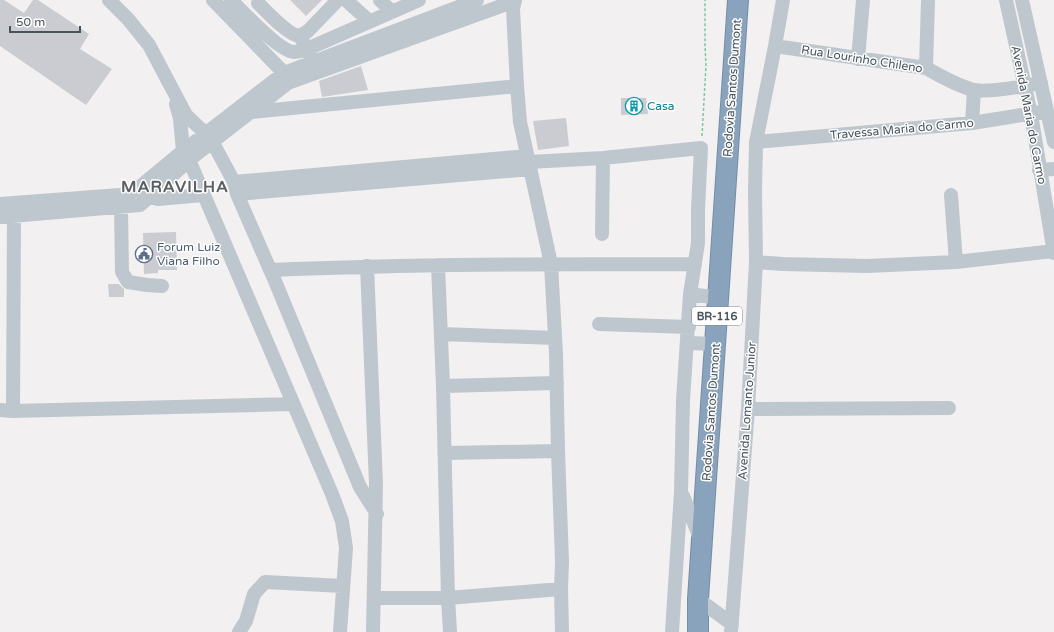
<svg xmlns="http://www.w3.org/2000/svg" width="1054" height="632" font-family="'Varela Round',sans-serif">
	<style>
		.building { fill: #caccd2 }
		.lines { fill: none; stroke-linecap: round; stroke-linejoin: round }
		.highway-casing { stroke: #758ea7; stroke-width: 22 }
		.path { stroke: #7ac9a1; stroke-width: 1.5; stroke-dasharray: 3 2; stroke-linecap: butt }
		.minor { stroke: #bec7ce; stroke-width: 14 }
		.highway { stroke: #8aa3bc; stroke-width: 20 }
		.labels { text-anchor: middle; stroke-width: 3; stroke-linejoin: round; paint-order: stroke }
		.shield { fill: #fff; stroke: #7f878d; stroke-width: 1 }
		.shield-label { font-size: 11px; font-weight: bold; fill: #48535c }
		.street-label { font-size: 12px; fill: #48535c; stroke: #fff }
		.culture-label { font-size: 12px; fill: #0d838f; stroke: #fff; text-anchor: start }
		.service-label { font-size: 12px; fill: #4e5e75; stroke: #fff; text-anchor: start }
		.district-label { font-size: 16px; font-weight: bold; letter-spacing: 1px; fill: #5c6064; stroke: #fff }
	</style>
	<rect width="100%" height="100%" fill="#f2f0f0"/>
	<!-- building -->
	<path class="building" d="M0,0H4L24,13L33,0H38L89,34L80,49L112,69L86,105L0,46Z
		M290,0H322L306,16Z
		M361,66L368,90L322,97L319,81Z
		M621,98H646L648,114L621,115Z
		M566,118L569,146L538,150L533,121Z
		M176,232L177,270H158V273L144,274L143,233Z
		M108,284H119L124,289V297H109Z"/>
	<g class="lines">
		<defs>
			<path id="highway" d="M698,632V599L738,0"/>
		</defs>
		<!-- highway casing -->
		<use href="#highway" class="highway-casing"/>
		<!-- path -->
		<path class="path" d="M702,136L706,65L705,46V0"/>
		<!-- minor -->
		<path class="minor" d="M109,0L128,19L149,45L186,115L206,134L213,143L234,182L237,194L275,281L360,487L377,514
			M213,0L284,73L287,80
			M231,0C242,11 280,52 294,52C298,52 303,50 307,49L419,0
			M346,0L369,21
			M380,0L392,12
			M515,0L513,9L517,86L520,122L551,264L556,354L558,451L562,562L561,589L562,632
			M1006,0L1031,114L1054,253
			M1022,0L1054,142
			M258,3C266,11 289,36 300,36
			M775,46L926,68C941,76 957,86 974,90C990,93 1024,86 1041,83
			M311,57L300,36L308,31L338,0
			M858,59L863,0
			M926,68L928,0
			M176,104L180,118L183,151L189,160L332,494L342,521L346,548L340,632
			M252,112L517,86
			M972,123L974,90
			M756,142L972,123L1047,111
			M529,162L603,158L701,148L698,209V243L690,294L683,400L681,492L672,632
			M1039,170L1054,169
			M234,182L527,156
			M143,194L158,199L203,195
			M237,194L531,169
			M951,195L956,262
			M0,204L120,195L135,191L183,151L284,73L477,0
			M121,207L122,272L128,282L147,285L162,286
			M0,217L140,205L189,160L288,83L515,1
			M602,234L603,158
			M756,262L783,264L867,266L956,262L1054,251
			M438,265L443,386L448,598L450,632
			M367,266L376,484L373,632
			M270,270C412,264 553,264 695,264
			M690,294L719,298
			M599,324L689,327
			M441,334L555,338
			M688,343L716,344
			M443,386L557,383
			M748,409L949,408
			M0,410L13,411L293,404
			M13,411L14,216
			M445,453L558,451
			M683,496L700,538
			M374,598H448L561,589
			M698,599L732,624
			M239,632L246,621L254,594L265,582L343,586
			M731,632L748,409L756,262L755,191L756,142L775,46L783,0"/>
		<!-- highway -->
		<use href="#highway" class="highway"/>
	</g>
	<!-- icons -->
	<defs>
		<symbol id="building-ring" viewBox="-11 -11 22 22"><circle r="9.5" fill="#fff" stroke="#0f9aa8" stroke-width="1.5"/><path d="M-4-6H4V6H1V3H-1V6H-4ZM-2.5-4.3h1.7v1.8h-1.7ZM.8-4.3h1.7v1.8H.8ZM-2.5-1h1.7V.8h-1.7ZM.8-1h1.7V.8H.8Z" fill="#0f9aa8"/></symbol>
		<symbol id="civic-ring" viewBox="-11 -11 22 22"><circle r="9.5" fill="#fff" stroke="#5c6f8a" stroke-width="1.5"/><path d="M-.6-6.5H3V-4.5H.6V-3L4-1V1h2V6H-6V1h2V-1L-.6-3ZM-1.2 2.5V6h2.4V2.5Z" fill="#5c6f8a"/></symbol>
	</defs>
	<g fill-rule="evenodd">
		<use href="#building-ring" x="624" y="96" width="20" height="20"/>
		<use href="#civic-ring" x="134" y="244" width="20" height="20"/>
	</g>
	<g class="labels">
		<!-- shield labels -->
		<rect class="shield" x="692" y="307" width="50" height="18" rx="3"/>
		<g class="shield-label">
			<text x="717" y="320">BR-116</text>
		</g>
		<!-- street labels -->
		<g class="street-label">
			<text transform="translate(862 59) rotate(9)" y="4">Rua Lourinho Chileno</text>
			<text transform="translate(732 88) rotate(-86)" y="4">Rodovia Santos Dumont</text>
			<text transform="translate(1029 115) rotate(79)" y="4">Avenida Maria do Carmo</text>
			<text transform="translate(902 129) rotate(-5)" y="4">Travessa Maria do Carmo</text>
			<text transform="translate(747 411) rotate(-86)" y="4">Avenida Lomanto Junior</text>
			<text transform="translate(711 412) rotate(-86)" y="4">Rodovia Santos Dumont</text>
		</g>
		<!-- culture labels -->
		<g class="culture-label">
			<text x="647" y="110">Casa</text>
		</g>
		<!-- service labels -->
		<g class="service-label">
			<text x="157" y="251">Forum Luiz<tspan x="157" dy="14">Viana Filho</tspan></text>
		</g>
		<!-- district labels -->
		<g class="district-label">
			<text x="175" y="192">MARAVILHA</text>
		</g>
	</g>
	<!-- scale -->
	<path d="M10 26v6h70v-6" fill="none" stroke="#48535c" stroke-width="2"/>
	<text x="16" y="26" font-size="12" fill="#48535c" stroke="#ffffff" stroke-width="3" paint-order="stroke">50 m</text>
</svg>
